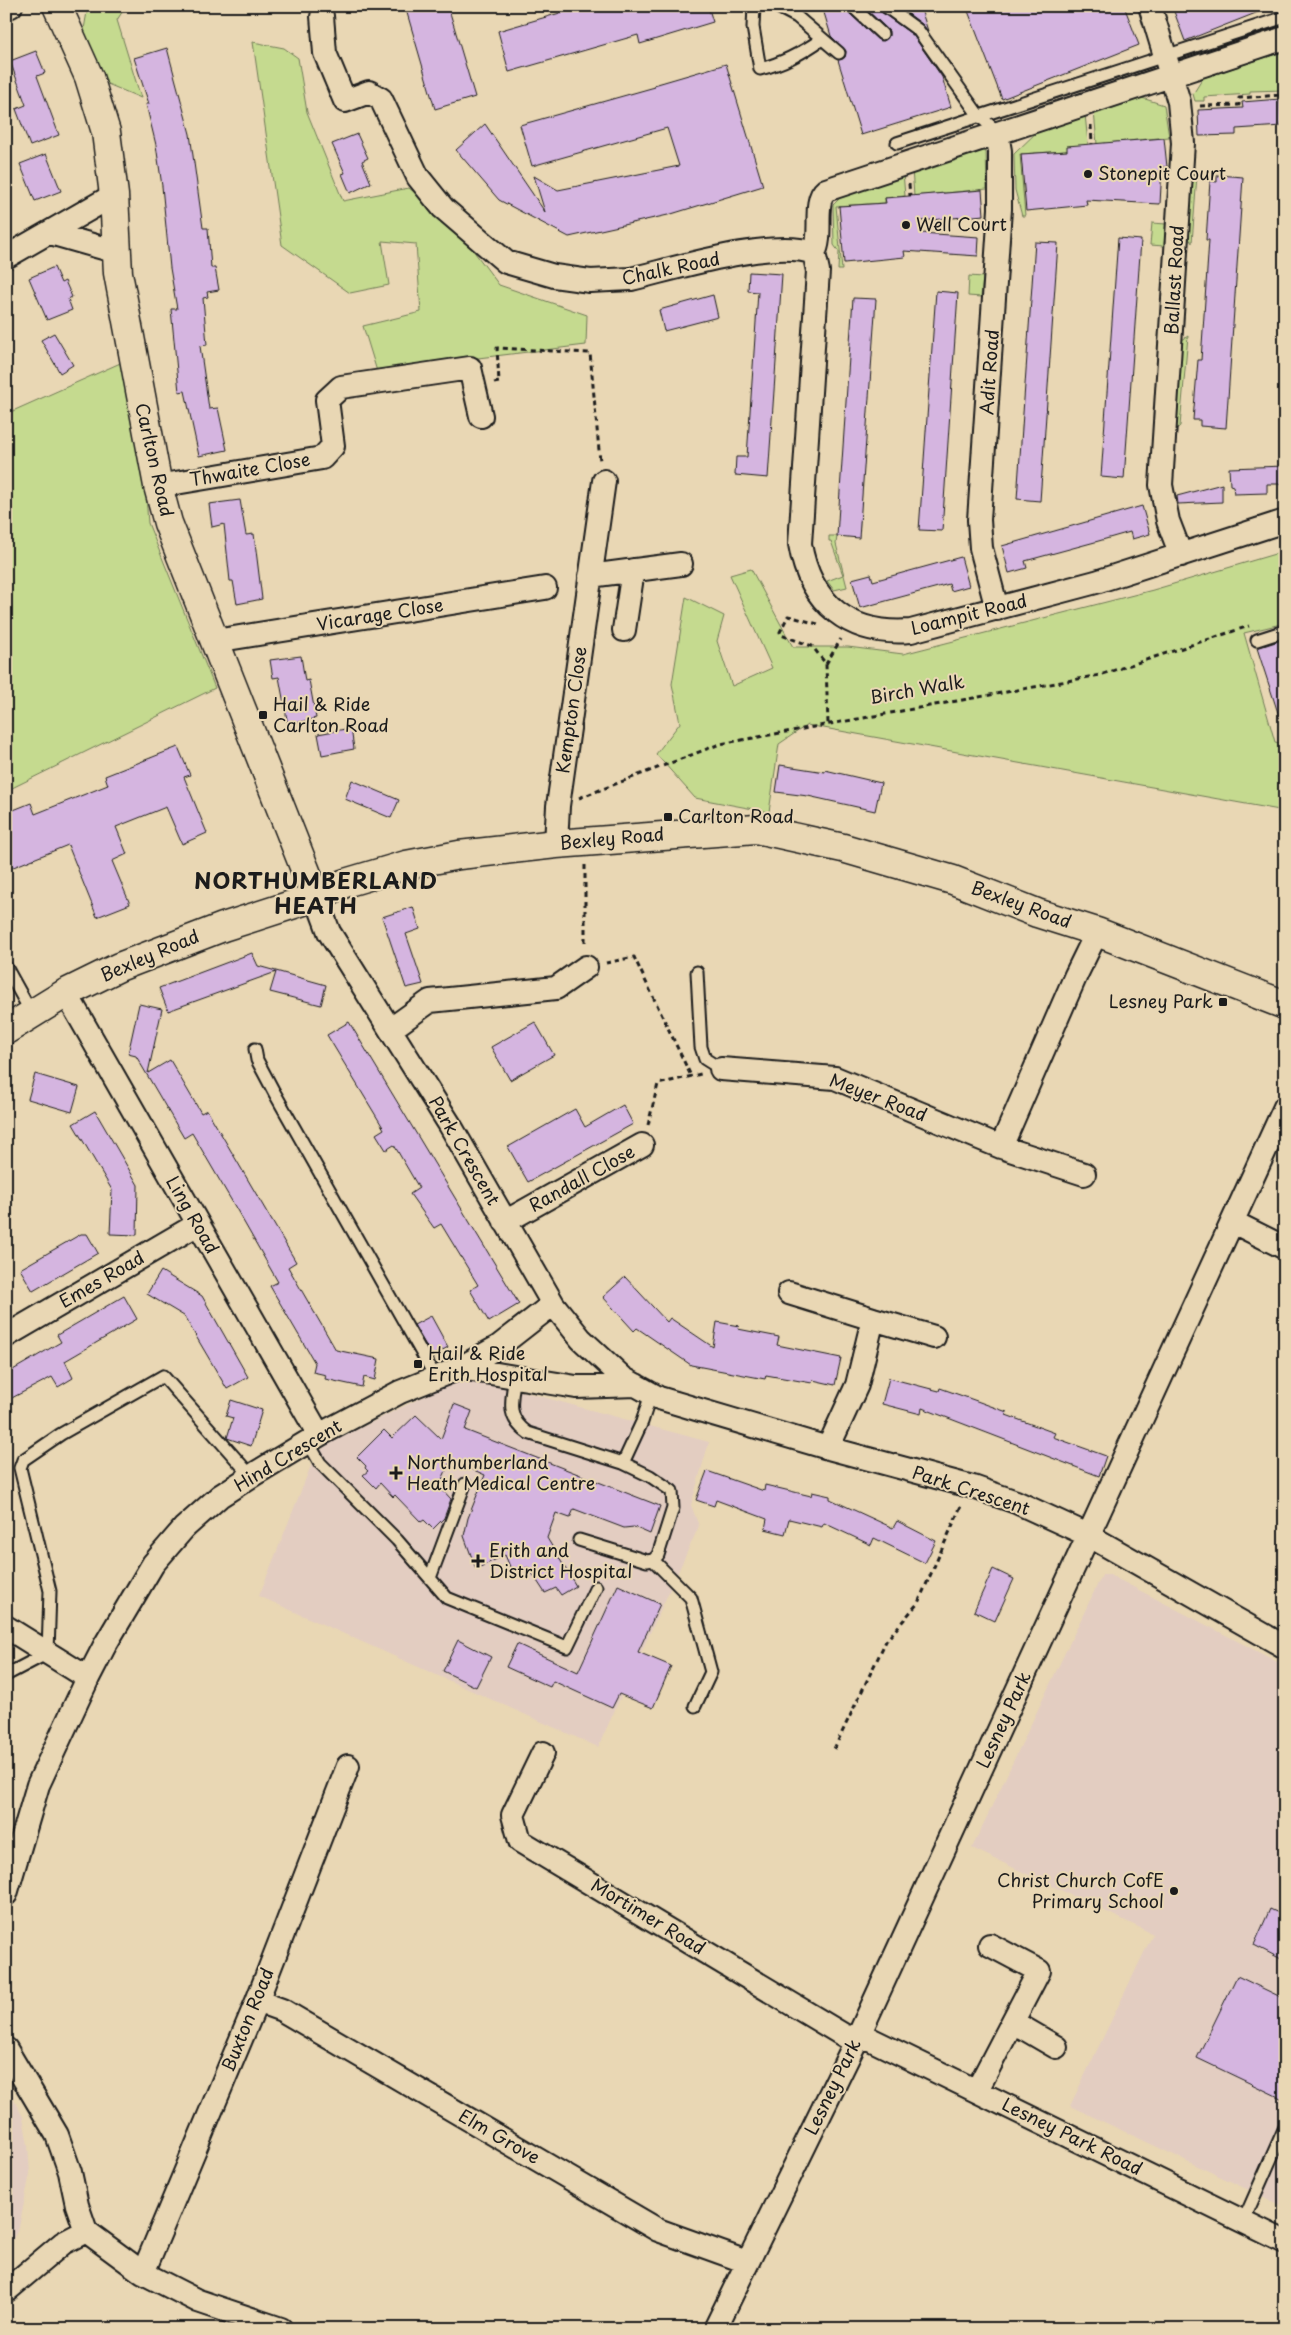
<svg xmlns="http://www.w3.org/2000/svg" width="1291" height="2335" font-family="'Playpen Sans',sans-serif">
	<style>
		.built { fill: #e3cdc1 }
		.green { fill: #c5da8f; stroke: #707b56 }
		.building { fill: #d5b5e0; stroke: #1c1c1c }
		.lines { fill: none; stroke-linecap: round; stroke-linejoin: round }
		.lane-casing { stroke: #1c1c1c; stroke-width: 15 }
		.street-casing { stroke: #1c1c1c; stroke-width: 26 }
		.secondary-casing { stroke: #1c1c1c; stroke-width: 31 }
		.primary-casing { stroke: #1c1c1c; stroke-width: 31 }
		.path { stroke: #1c1c1c; stroke-width: 3; stroke-dasharray: 5 4; stroke-linecap: butt }
		.lane { stroke: #e9d7b4; stroke-width: 11 }
		.street { stroke: #e9d7b4; stroke-width: 22 }
		.secondary { stroke: #e9d7b4; stroke-width: 28 }
		.primary { stroke: #e9d7b4; stroke-width: 28 }
		.poi-dot { fill: #1c1c1c; stroke: #e9d7b4; stroke-width: 2 }
		.labels { text-anchor: middle; stroke-width: 4; stroke-linejoin: round; paint-order: stroke }
		.poi-label { font-size: 18px; fill: #1c1c1c; stroke: #e9d7b4; text-anchor: start }
		.street-label { font-size: 18px; fill: #1c1c1c; stroke: #e9d7b4 }
		.district-label { font-size: 22px; font-weight: bold; letter-spacing: 1px; fill: #1c1c1c; stroke: #e9d7b4 }
	</style>
	<rect width="100%" height="100%" fill="#e9d7b4"/>
	<filter id="ink" filterUnits="userSpaceOnUse"><feTurbulence type="fractalNoise" baseFrequency=".02" numOctaves="2"/><feDisplacementMap in="SourceGraphic" scale="10" xChannelSelector="R" yChannelSelector="G"/><feConvolveMatrix kernelMatrix="1 2 1 2 8 2 1 2 1" color-interpolation-filters="sRGB"/></filter>
	<g filter="url(#ink)">
		<!-- built -->
		<path class="built" d="M465,1376L709,1442L691,1505L699,1526L598,1747L259,1596L314,1458L326,1445Z
			M1102,1575H1110L1285,1666V2203L1283,2206L1070,2106L1153,1934L972,1848Z
			M6,2083L23,2117L28,2145L30,2174L19,2227L6,2253Z"/>
		<!-- green -->
		<path class="green" d="M88,6H126L117,20L141,98L98,80L83,35Z
			M253,42L284,48L298,58L307,112L343,201L409,188L452,222L499,285L587,315L586,345L478,358L379,378L363,326L421,312L416,244L382,241L389,285L350,293L282,245Z
			M1285,51V90L1250,91V94L1204,97V101H1195L1193,94L1203,78Z
			M1139,97L1164,105L1169,137L1097,144L1094,111Z
			M1085,114L1088,144L1067,151L1020,154L1025,216H1022L1015,190L1014,154L1041,128Z
			M976,148L986,152L987,189L914,196L912,169Z
			M1191,168L1197,175L1192,243L1187,235Z
			M903,172L905,196L885,198V203L836,206L842,270H838L839,252L834,245L833,205L847,191Z
			M1152,223L1166,224L1164,246L1150,245Z
			M969,276L983,277L981,297L968,296Z
			M1188,336L1180,426L1173,432L1179,342Z
			M136,356L148,523L215,688L6,791V414Z
			M829,536H837L836,544L847,587L834,590L827,581L843,575L831,541H829Z
			M1285,551V623L1244,633L1275,742L1285,744V811L807,725L779,744L769,812L695,798L656,754L680,723L672,684L686,597L724,616L717,641L732,686L772,668L730,575L751,569L793,647H848L903,654L1153,590Z"/>
		<!-- building -->
		<path class="building" d="M405,6H448L475,97L435,109Z
			M584,6H708L713,22L640,44L638,35L509,72L498,31Z
			M822,6H845L847,11L877,39L884,41L889,36V31L863,6H878L881,12L913,35L942,77L951,107L861,135L838,60L845,57L846,51L831,36Z
			M898,6H920L928,31L922,24Z
			M979,6H1124L1139,45L1002,99L968,11Z
			M1172,6H1271V7L1185,41Z
			M167,48L190,134L203,228H208L211,268H215L219,290L207,292L208,297L203,298L207,345L200,346L209,409L218,408L227,450L199,456L185,391L179,392L171,309H177L170,268L162,186L156,145L146,104H149L134,58Z
			M36,51L45,73L37,76L59,135L30,146L16,109L26,105L10,61Z
			M726,64L763,186L668,215L569,237L499,200L456,150L485,124L545,212L534,176L558,190L679,166L667,128L532,166L520,125L655,87L654,85Z
			M1280,99L1282,126L1236,129V135L1199,136L1198,110L1243,108L1242,102Z
			M357,134L368,158L362,161L371,183L350,193L342,174L345,173L332,144Z
			M1164,138L1167,167H1162L1160,204L1086,200L1087,205L1026,211L1021,154L1067,151V146Z
			M46,154L61,191L35,201L20,164Z
			M1217,175L1243,177L1226,428L1200,426V420H1193L1198,360H1201L1209,240H1206L1210,181L1217,182Z
			M982,190L984,215L921,221V233L979,237L978,256L904,251L905,257L844,263L839,206L886,203L885,198Z
			M1118,238L1141,240L1124,479L1101,477Z
			M1035,242L1058,243L1040,501L1017,499Z
			M54,267L61,283L65,281L72,297L68,299L72,310L47,320L29,278Z
			M749,272L782,274L768,478L735,475L736,457H747L758,292L748,291Z
			M936,291L958,293L942,531L919,530Z
			M713,295L718,317L664,331L659,310Z
			M853,298L876,299L859,538L837,536Z
			M54,333L73,365L60,373L41,340Z
			M1285,466V484H1267V493L1234,494L1233,486L1230,485L1229,468Z
			M1222,484V502L1178,504L1177,496Z
			M240,500L246,535L254,534L262,599L237,604L233,581H230L224,524L212,527L209,504Z
			M1142,506L1150,534L1132,539L1130,532L1095,542L1025,561L1027,568L1009,573L1002,546Z
			M961,557L969,586L951,591L949,584L860,608L852,579L871,574L873,581Z
			M1285,639V722H1281L1257,648Z
			M301,656L305,681L309,680L316,718L288,725L279,677L273,678L270,660Z
			M351,728L354,749L322,755L318,734Z
			M178,747L190,775L184,777L207,833L182,844L166,807L116,827L127,854L112,861L130,904L97,917L68,845L6,870V813L31,803L35,814L108,785L105,776Z
			M780,765L825,772V770L881,783L875,811L808,796L776,792Z
			M352,780L399,800L391,818L345,799Z
			M413,907L420,929L406,934L423,984L406,988L382,917Z
			M252,953L258,966L326,985L321,1005L270,992L276,972L168,1011L159,988Z
			M139,1004L162,1009L148,1073L170,1060L201,1113L207,1110L296,1262L288,1267L336,1350L379,1359L375,1380L364,1377L362,1387L325,1379L326,1375L313,1372L315,1363L270,1286L278,1282L237,1210L192,1133L184,1138L136,1056L128,1054Z
			M349,1022L519,1304L489,1322L470,1290L478,1285L441,1224L434,1228L410,1194L419,1188L394,1145L386,1150L376,1134L384,1129L327,1035Z
			M535,1022L554,1055L510,1080L491,1047Z
			M35,1074L79,1087L72,1112L28,1099Z
			M623,1105L633,1124L528,1182L508,1147L575,1109L585,1127Z
			M95,1111L138,1185L137,1235L110,1234L112,1190L73,1124Z
			M81,1234H87L98,1253L33,1291L20,1269Z
			M161,1271L202,1296L248,1377L227,1389L184,1316L147,1294Z
			M625,1277L667,1322L670,1318L713,1347L717,1322L739,1326L738,1329L779,1337L777,1345L841,1358L835,1385L813,1380L812,1383L766,1375L765,1379L691,1365L637,1328L634,1331L603,1297Z
			M124,1296L137,1319L65,1361L73,1378L58,1387L52,1377L6,1401V1374L61,1342L57,1335Z
			M431,1316L448,1347L432,1356L414,1325Z
			M889,1378L939,1391L940,1388L974,1400L1007,1412L1006,1415L1055,1433L1053,1437L1106,1456L1099,1476L922,1408L921,1414L882,1404Z
			M231,1400L262,1410L251,1446L227,1438L233,1418L226,1416Z
			M454,1404L472,1411L465,1430L660,1506L650,1534L634,1527L624,1528L574,1509L570,1518L556,1513L547,1538L576,1586L561,1595L556,1588L545,1593L528,1567L519,1571L511,1569L505,1555L476,1569L464,1536L468,1518L485,1475L451,1460L439,1486L451,1499L444,1518L433,1529L424,1520L421,1522L395,1495L393,1497L380,1483L376,1488L363,1475L368,1471L365,1468L366,1466L357,1457L384,1430L392,1438L416,1415L441,1439Z
			M707,1471L764,1491L765,1485L811,1496L812,1492L830,1496V1499L893,1528L897,1521L936,1541L925,1563L874,1538L871,1545L824,1523L822,1527L789,1519L785,1534L765,1529L767,1519L716,1500L714,1506L696,1500Z
			M993,1569L1014,1579L995,1621L974,1611Z
			M618,1585L660,1604L638,1652L671,1666L653,1708L619,1694L612,1708L553,1681L550,1687L506,1667L517,1644L578,1672Z
			M458,1640L491,1657L476,1687L443,1671Z
			M1270,1909L1285,1916V1961L1254,1945Z
			M1237,1976L1285,1999V2100L1197,2058Z"/>
		<g class="lines">
			<defs>
				<path id="lane" d="M754,6L753,27L760,69C784,63 802,53 822,39
					M776,6L797,17L839,53
					M852,6L882,34
					M885,6L918,30L979,116L992,127L997,134
					M897,143L1285,17
					M1257,640L1285,631
					M6,967L32,1014
					M697,972L701,1047L705,1059L721,1069
					M255,1049L257,1060L274,1092L436,1378
					M515,1377C511,1401 506,1418 528,1433L623,1463L650,1476L672,1491L673,1508L658,1555L653,1560L647,1561L579,1540
					M308,1442L320,1463L397,1540L447,1598L567,1647L596,1587
					M623,1463L642,1422L651,1394
					M653,1560L691,1598L711,1672L695,1706
					M430,1578L465,1484
					M6,1675L48,1653L50,1591L20,1468L23,1460L61,1434L163,1376L251,1476
					M1243,2222L1285,2127"/>
				<path id="street" d="M1150,6L1179,102L1183,143L1161,485L1168,521L1181,555
					M6,8L11,6
					M322,16L325,53L345,101L369,92L381,99L418,177L443,208L506,262L554,276L590,281L631,279C677,268 772,238 814,253
					M997,134L1000,151V209L979,520L981,548L997,609
					M50,233L117,252
					M814,253L818,271L800,544C810,604 850,636 911,631L1096,582L1285,521
					M814,253C824,236 812,201 826,190L1285,38
					M6,257L114,195
					M158,486L322,458L333,446L327,400L341,387L470,368L481,416
					M590,576L681,564
					M624,630L633,570
					M215,641L545,588
					M556,844L558,806L604,481
					M316,897L329,932L450,1125L553,1304L581,1339L623,1378L659,1398L828,1448L973,1487L1016,1502L1088,1535L1285,1647
					M66,993L319,1435
					M391,1029L430,1001L556,988L586,967
					M721,1069L835,1078L1001,1147L1084,1174
					M1001,1147L1076,975L1097,932
					M505,1222L642,1145
					M1233,1222L1285,1248
					M789,1293L873,1319L857,1385L828,1448
					M873,1319L934,1337
					M6,1336L198,1224
					M460,1368L576,1387L636,1385
					M6,1627L88,1678
					M543,1753L513,1815L520,1841L845,2036L870,2039L1285,2242
					M6,1894L38,1785L88,1678L105,1645L153,1564L184,1528L220,1496L256,1473L319,1435L400,1392L460,1368L498,1347L553,1304
					M257,2001L282,2010L658,2230L747,2262
					M1013,2022L1056,2047
					M6,2049L57,2135L70,2172L77,2205L86,2231L143,2273L198,2301L281,2329
					M977,2090L1039,1971L990,1945
					M143,2273L257,2001L348,1766
					M6,2291L63,2243L86,2231
					M715,2329L858,2037L1285,1107"/>
				<path id="secondary" d="M57,6L89,77L106,132L114,195L118,273L158,486L168,523L316,897"/>
				<path id="primary" d="M6,1030L66,993L119,967L223,927L316,897L345,883L406,865L459,855L556,844L756,829L843,848L953,880L1037,913L1097,932L1285,1005"/>
			</defs>
			<!-- lane casing -->
			<use href="#lane" class="lane-casing"/>
			<!-- street casing -->
			<use href="#street" class="street-casing"/>
			<!-- secondary casing -->
			<use href="#secondary" class="secondary-casing"/>
			<!-- primary casing -->
			<use href="#primary" class="primary-casing"/>
			<!-- path -->
			<path class="path" d="M1200,106L1239,105V98L1282,95
				M1091,125L1092,144
				M909,184L910,196
				M494,383L499,382L497,348L590,353L600,461
				M818,624L788,616L780,632L781,635L812,646L826,664L828,724
				M826,664L841,639
				M579,798L720,744L1100,675L1249,626
				M585,865V946
				M606,963L634,957L691,1076
				M648,1125L658,1084L701,1074
				M834,1749L886,1641L918,1603L961,1506"/>
			<!-- lane -->
			<use href="#lane" class="lane"/>
			<!-- street -->
			<use href="#street" class="street"/>
			<!-- secondary -->
			<use href="#secondary" class="secondary"/>
			<!-- primary -->
			<use href="#primary" class="primary"/>
		</g>
	</g>
	<!-- markers -->
	<g class="poi-dot">
		<circle cx="1088" cy="174" r="5"/>
		<circle cx="906" cy="225" r="5"/>
		<rect x="258" y="710" width="10" height="10" rx="2.5"/>
		<rect x="663" y="812" width="10" height="10" rx="2.5"/>
		<rect x="1218" y="997" width="10" height="10" rx="2.5"/>
		<rect x="413" y="1359" width="10" height="10" rx="2.5"/>
		<path d="M393.5 1465.5h5v5h5v5h-5v5h-5v-5h-5v-5h5z"/>
		<path d="M475.5 1553.5h5v5h5v5h-5v5h-5v-5h-5v-5h5z"/>
		<circle cx="1174" cy="1891" r="5"/>
	</g>
	<g class="labels">
		<!-- poi labels -->
		<g class="poi-label">
			<text x="1098" y="180">Stonepit Court</text>
			<text x="916" y="231">Well Court</text>
			<text x="273" y="711">Hail &amp; Ride<tspan x="273" dy="21">Carlton Road</tspan></text>
			<text x="678" y="823">Carlton Road</text>
			<text x="1213" y="1008" text-anchor="end">Lesney Park</text>
			<text x="428" y="1360">Hail &amp; Ride<tspan x="428" dy="21">Erith Hospital</tspan></text>
			<text x="407" y="1469">Northumberland<tspan x="407" dy="21">Heath Medical Centre</tspan></text>
			<text x="489" y="1557">Erith and<tspan x="489" dy="21">District Hospital</tspan></text>
			<text x="1164" y="1887" text-anchor="end">Christ Church CofE<tspan x="1164" dy="21">Primary School</tspan></text>
		</g>
		<!-- street labels -->
		<g class="street-label">
			<text transform="translate(671 269) rotate(-12)" y="6">Chalk Road</text>
			<text transform="translate(1175 280) rotate(-87)" y="6">Ballast Road</text>
			<text transform="translate(990 372) rotate(-86)" y="6">Adit Road</text>
			<text transform="translate(154 460) rotate(77)" y="6">Carlton Road</text>
			<text transform="translate(250 470) rotate(-10)" y="6">Thwaite Close</text>
			<text transform="translate(380 615) rotate(-9)" y="6">Vicarage Close</text>
			<text transform="translate(969 615) rotate(-14)" y="6">Loampit Road</text>
			<text transform="translate(917 690) rotate(-10)" y="6">Birch Walk</text>
			<text transform="translate(572 710) rotate(-82)" y="6">Kempton Close</text>
			<text transform="translate(612 839) rotate(-5)" y="6">Bexley Road</text>
			<text transform="translate(1021 905) rotate(20)" y="6">Bexley Road</text>
			<text transform="translate(150 956) rotate(-23)" y="6">Bexley Road</text>
			<text transform="translate(878 1098) rotate(21)" y="6">Meyer Road</text>
			<text transform="translate(464 1151) rotate(60)" y="6">Park Crescent</text>
			<text transform="translate(582 1179) rotate(-29)" y="6">Randall Close</text>
			<text transform="translate(192 1215) rotate(60)" y="6">Ling Road</text>
			<text transform="translate(102 1280) rotate(-30)" y="6">Emes Road</text>
			<text transform="translate(288 1456) rotate(-31)" y="6">Hind Crescent</text>
			<text transform="translate(971 1491) rotate(18)" y="6">Park Crescent</text>
			<text transform="translate(1004 1720) rotate(-65)" y="6">Lesney Park</text>
			<text transform="translate(648 1917) rotate(31)" y="6">Mortimer Road</text>
			<text transform="translate(248 2020) rotate(-68)" y="6">Buxton Road</text>
			<text transform="translate(833 2087) rotate(-64)" y="6">Lesney Park</text>
			<text transform="translate(499 2137) rotate(30)" y="6">Elm Grove</text>
			<text transform="translate(1072 2137) rotate(26)" y="6">Lesney Park Road</text>
		</g>
		<!-- district labels -->
		<g class="district-label">
			<text x="316" y="889">NORTHUMBERLAND<tspan x="316" dy="25">HEATH</tspan></text>
		</g>
	</g>
	<!-- margin -->
	<rect width="1291" height="2335" fill="none" stroke="#e9d7b4" stroke-width="25"/>
	<rect x="12" y="12" width="1266" height="2310" fill="none" stroke="#1c1c1c" stroke-width="2" filter="url(#ink)"/>
</svg>
